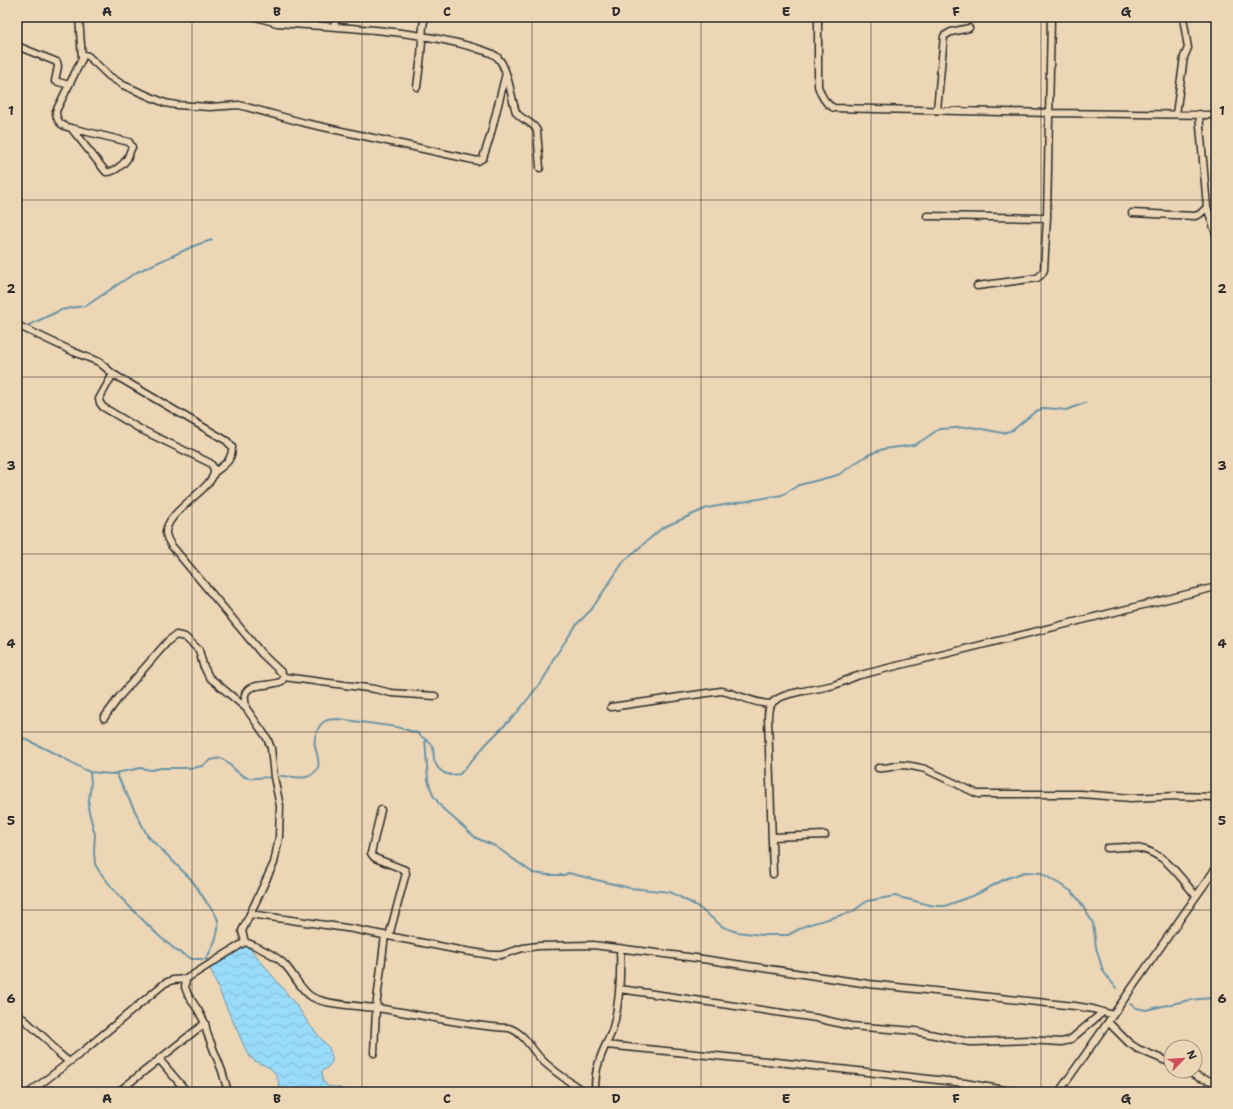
<svg xmlns="http://www.w3.org/2000/svg" width="1233" height="1109" font-family="'Shantell Sans',sans-serif">
	<style>
		.water { fill: url(#water-waves); stroke: #6c95a7 }
		.lines { fill: none; stroke-linecap: round; stroke-linejoin: round }
		.stream { stroke: #6c95a7; stroke-width: 2 }
		.minor-casing { stroke: #2b2b2b; stroke-width: 9 }
		.minor { stroke: #ecd6b5; stroke-width: 6 }
		.grid { fill: none; stroke: #2b2b2b; stroke-width: 1; stroke-opacity: 0.55 }
		.neatline { fill: none; stroke: #2b2b2b; stroke-width: 1.5 }
		.grid-label { font-size: 13px; text-anchor: middle; font-weight: bold; fill: #2b2b2b }
	</style>
	<defs>
		<pattern id="water-waves" width="16" height="10" patternUnits="userSpaceOnUse"><rect width="16" height="10" fill="#98dbfa"/><path d="M0 5q4-4 8 0t8 0" fill="none" stroke="#83bcd6"/></pattern>
	</defs>
	<rect width="100%" height="100%" fill="#ecd6b5"/>
	<filter id="ink" filterUnits="userSpaceOnUse"><feTurbulence type="fractalNoise" baseFrequency=".025" numOctaves="2"/><feDisplacementMap in="SourceGraphic" scale="8" xChannelSelector="R" yChannelSelector="G"/><feConvolveMatrix kernelMatrix="1 2 1 2 8 2 1 2 1" color-interpolation-filters="sRGB"/></filter>
	<g filter="url(#ink)">
		<!-- water -->
		<path class="water" d="M245,942L297,1006L309,1024L329,1048L332,1057V1062L327,1068L322,1071L323,1081L327,1086L340,1088L349,1092H281C278,1080 277,1070 264,1065C259,1063 255,1062 251,1058C245,1050 241,1039 237,1030C227,1009 217,987 209,965Z"/>
		<g class="lines">
			<!-- stream -->
			<path class="stream" d="M29,325L61,310L76,307L86,306L120,283L137,272L196,245L212,240
				M17,337L21,331
				M17,736L23,738L62,757L85,770L90,772L111,774L141,768L151,770L161,768H192L202,766L211,760L221,758C230,763 239,777 249,778C257,779 264,776 272,778
				M425,739L428,780L433,795L442,808L476,838L495,846L533,873L548,875H564L568,873L630,888L670,892L697,906L723,927L737,932L762,935H788L807,925L852,912L867,901L895,896L934,906H945L977,894L1005,879L1025,872L1041,873L1071,891L1079,900L1093,923L1096,947L1103,971L1116,988
				M90,772L91,783L88,808L95,835L94,851L95,864L99,871L119,896L159,936L177,951L192,959H206L209,962
				M116,773L147,835C153,842 159,847 165,853C173,861 180,869 189,877C196,885 201,894 207,903C211,908 217,914 218,921C220,934 212,949 206,959
				M281,776C289,776 299,779 306,777C311,776 316,772 318,767C320,761 316,752 315,746C313,738 318,725 325,721C329,719 333,719 338,719L397,727L417,733L430,743L433,747L434,760L438,768L444,773L451,775L460,774L488,742L516,714L542,681L549,670L552,661L577,624L591,610L624,561L662,528L707,508L782,495L799,485L838,475L866,456L875,452L884,449L914,445L923,440L939,429L971,427L1003,433L1013,430L1036,411L1046,408L1066,410L1085,403
				M1130,1004L1137,1008L1146,1010L1189,1000L1212,998L1216,996"/>
			<defs>
				<path id="minor" d="M256,17L277,23C343,28 412,29 476,48C483,51 493,52 498,58C508,68 511,98 516,112C522,121 533,121 537,131L540,168
					M818,17V86C821,96 825,104 834,108L1049,113L1216,115
					M334,27L336,17
					M17,46L57,62L58,66L55,81L69,85
					M82,54L88,56L109,76L123,85L165,103L176,105L210,107L239,105L305,123L478,161L483,158L490,137L506,73
					M417,87L421,55L423,26L425,17
					M937,110L944,36L951,32L969,28
					M1176,114L1184,57L1188,48L1183,17
					M1199,114L1207,207L1216,234
					M71,128L106,172C113,173 123,165 127,159C129,155 130,151 132,147L129,142L71,128C61,126 56,121 56,111L82,59L79,17
					M1132,213L1195,216L1200,214L1207,207
					M927,216L1047,218L1051,17
					M977,286L1037,278L1041,275L1044,270L1047,218
					M17,325L74,352L99,362L113,374L99,399L100,403L103,407L140,429L210,463C212,465 214,467 214,471C215,488 164,512 166,534C167,538 169,542 171,545L262,654L282,673L284,677L282,681C272,687 247,682 245,695C244,699 246,704 246,708
					M113,374L227,441L232,447C232,461 225,464 215,472
					M284,677L375,689L391,693L435,696
					M611,707L721,691C740,694 752,704 772,704
					M104,718L120,696L168,641L176,635L185,637L199,650L203,665L209,677L246,708L267,738L271,748L274,777L280,806L279,837L274,863L242,931L245,942
					M878,768C886,769 893,766 901,765C909,765 917,767 925,769L978,794H1081L1131,798L1176,796L1216,797
					M381,810L371,853L373,856L375,858L405,870L406,873L389,936
					M772,837L825,835
					M1107,848C1113,848 1119,847 1125,847C1162,847 1175,871 1196,896
					M773,874L768,718C768,713 768,707 772,703C784,691 817,690 834,685C843,682 851,678 860,675L1216,587
					M250,914L353,929L459,950L491,955H501L523,948L538,946L593,945L696,958L869,984L1075,1006L1093,1009L1103,1012
					M186,979L185,987L188,995L198,1010L205,1023L207,1033L222,1071L228,1092
					M620,989L816,1018L851,1026L915,1031L969,1042H975L1028,1040L1061,1042L1066,1041L1071,1039L1103,1012L1113,1015
					M17,1013L47,1040L56,1051L69,1062
					M1108,1022L1129,1043L1138,1049L1171,1063
					M606,1045L786,1063L965,1083L1016,1092
					M374,1053L376,1008L385,935
					M159,1059L187,1092
					M1186,1071L1200,1078L1216,1082
					M30,1092L81,1053L165,983L173,980L186,979L245,942C257,946 277,956 285,965C294,974 301,991 312,997C326,1005 359,1006 376,1008C420,1014 464,1026 509,1028C525,1033 532,1051 544,1062C556,1073 570,1082 584,1092
					M118,1092L205,1023
					M595,1092C595,1082 595,1072 599,1062C602,1051 608,1041 612,1031C620,1004 621,976 620,948
					M964,1092L965,1083
					M1059,1092L1216,868"/>
			</defs>
			<!-- minor casing -->
			<use href="#minor" class="minor-casing"/>
			<!-- minor -->
			<use href="#minor" class="minor"/>
		</g>
	</g>
	<!-- grid -->
	<path class="grid" d="M192,17V1092M362,17V1092M532,17V1092M701,17V1092M871,17V1092M1041,17V1092M17,200H1216M17,377H1216M17,554H1216M17,732H1216M17,910H1216"/>
	<!-- margin -->
	<rect width="1233" height="1109" fill="none" stroke="#ecd6b5" stroke-width="44"/>
	<!-- north arrow -->
	<g transform="translate(1183 1059) rotate(65)"><circle r="19" fill="#ecd6b5" stroke="#9f927e"/>
	<path d="M0-3L7 15L0 10L-7 15Z" fill="#d1495b"/>
	<text y="-6" font-size="11" font-weight="bold" text-anchor="middle" fill="#2b2b2b">N</text>
	</g>
	<rect x="22" y="22" width="1189" height="1065" class="neatline"/>
	<g class="grid-label">
		<text x="107" y="16">A</text>
		<text x="277" y="16">B</text>
		<text x="447" y="16">C</text>
		<text x="616" y="16">D</text>
		<text x="786" y="16">E</text>
		<text x="956" y="16">F</text>
		<text x="1126" y="16">G</text>
		<text x="11" y="115">1</text>
		<text x="1222" y="115">1</text>
		<text x="11" y="293">2</text>
		<text x="1222" y="293">2</text>
		<text x="11" y="470">3</text>
		<text x="1222" y="470">3</text>
		<text x="11" y="648">4</text>
		<text x="1222" y="648">4</text>
		<text x="11" y="825">5</text>
		<text x="1222" y="825">5</text>
		<text x="11" y="1003">6</text>
		<text x="1222" y="1003">6</text>
		<text x="107" y="1103">A</text>
		<text x="277" y="1103">B</text>
		<text x="447" y="1103">C</text>
		<text x="616" y="1103">D</text>
		<text x="786" y="1103">E</text>
		<text x="956" y="1103">F</text>
		<text x="1126" y="1103">G</text>
	</g>
</svg>
